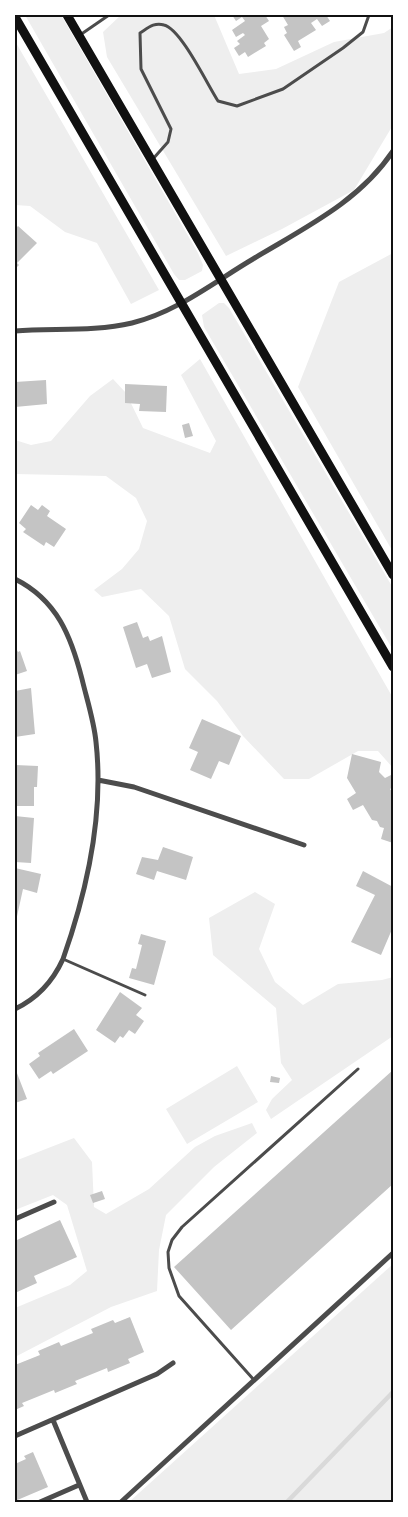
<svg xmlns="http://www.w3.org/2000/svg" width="408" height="1517" font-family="'PT Serif',serif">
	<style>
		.green { fill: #eee }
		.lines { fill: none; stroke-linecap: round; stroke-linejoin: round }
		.stream { stroke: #d9d9d9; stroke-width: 4.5 }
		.building { fill: #c4c4c4 }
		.service { stroke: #4c4c4c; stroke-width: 3 }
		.minor { stroke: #4c4c4c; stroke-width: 5 }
		.secondary { stroke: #111; stroke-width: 9 }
		.neatline { fill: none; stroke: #111; stroke-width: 2 }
	</style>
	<rect width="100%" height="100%" fill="#fff"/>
	<!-- green -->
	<path class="green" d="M25,15H61L198,253L203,265L202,271L185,280H179L174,274Z
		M121,15H214L239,74L276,69L334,42L384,33L393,27V125L354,190L282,229L226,256L107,57L103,32Z
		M15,41L159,290L131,304L97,243L65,232L30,206L15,205Z
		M393,253V552L298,387L339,282Z
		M219,303H224L229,308L393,588V650L204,327L202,315Z
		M200,359L393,698V768L378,751H358L309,779H284L243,736L217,701L185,669L169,616L141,589L102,597L94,590L122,569L139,549L147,521L136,498L106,476L15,474V440L31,445L51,441L90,396L113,379L126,393L143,428L210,453L216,441L181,375Z
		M255,892L275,904L259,949L275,982L303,1005L338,984L382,980L393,977V1036L271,1119L266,1110L272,1099L292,1080L281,1063L276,1008L213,955L209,918Z
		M237,1066L258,1102L187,1144L166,1109Z
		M252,1123L257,1133L214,1167L166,1215L159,1250L157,1291L111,1307L15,1357V1308L70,1285L87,1271L67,1205L53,1195L15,1210V1161L74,1138L92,1162L94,1207L106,1214L149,1189L195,1147L215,1136Z
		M393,1264V1502H129Z"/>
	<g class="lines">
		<!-- stream -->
		<path class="stream" d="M287,1502L393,1392"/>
	</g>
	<!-- building -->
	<path class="building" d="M232,15H265L269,21L261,26L269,39L264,43L266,46L248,57L245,52L239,56L234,48L240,44L237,41L245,35L243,33L236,37L232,30L245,21L242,17L236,21Z
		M282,15H326L330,21L322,26L317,19L311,23L316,30L298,41L301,47L294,51L284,35L287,33L284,27L288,25Z
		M18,226L37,243L17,263L19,265L15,269V229Z
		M46,380L47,404L15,407V382Z
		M125,384L167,386L166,412L139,411L140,404L125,403Z
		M189,423L193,436L185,438L182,425Z
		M31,505L38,510L42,505L50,511L47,516L66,529L54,547L46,542L44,546L23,532L26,529L19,523Z
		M137,622L143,638L148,636L150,641L162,636L171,672L152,678L147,664L136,668L123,627Z
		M15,646L18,652L20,651L27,671L15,675Z
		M31,688L35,734L15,737V691Z
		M202,719L241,736L229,765L219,761L211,779L190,770L198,752L189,748Z
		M352,754L381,762L379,772L385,778L391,775L393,778V787L390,789L393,793V843L381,839L384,828L380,827L377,821L372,820L363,805L353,810L347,799L356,793L347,778Z
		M15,765L38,766L37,787H34V806H15Z
		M15,816L34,818L31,863L15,862Z
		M163,847L193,857L186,880L157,871L154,880L136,874L142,857L158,860Z
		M15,868L41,874L37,893L23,889L16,921Z
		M363,871L393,887V927L381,955L351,942L375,895L356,886Z
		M141,934L166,941L154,985L129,978L132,968L136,969L142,945L138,944Z
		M120,992L142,1008L136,1015L144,1021L135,1034L129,1030L123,1038L120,1036L115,1043L96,1030Z
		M74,1029L88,1051L53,1074L51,1071L39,1079L29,1064L40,1056L38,1053Z
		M15,1068L27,1099L15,1103Z
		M393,1070V1184L231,1330L174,1267Z
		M271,1076L280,1078L279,1083L270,1082Z
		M102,1191L105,1199L93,1203L90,1195Z
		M60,1220L77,1257L34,1276L37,1283L15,1293V1236L17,1240Z
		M130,1317L144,1352L128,1359L130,1363L108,1372L107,1368L75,1381L77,1384L55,1393L54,1390L22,1403L24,1406L15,1410V1365L40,1355L38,1351L59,1342L61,1346L93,1333L91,1329L113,1320L115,1323Z
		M33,1452L48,1487L15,1501V1464L26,1459L24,1456Z"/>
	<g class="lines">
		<!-- service -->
		<path class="service" d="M80,35L109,15
			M152,160L168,142L171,129L141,69L140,33C148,28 154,22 164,25C181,29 207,84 218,101L237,106L283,89L343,48L363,32L369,15
			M63,959L145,995
			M254,1380L179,1296L169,1268L168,1252L172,1240L182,1227L358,1069"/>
		<!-- minor -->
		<path class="minor" d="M15,331C54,328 94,332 132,323C177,312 214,282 253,259C304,228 359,202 393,151
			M15,579C57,600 71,636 82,679C87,700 94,721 96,742C104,814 87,891 63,959C53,981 36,999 15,1009
			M98,780L134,787L304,845
			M15,1219L54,1202
			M53,1420L87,1502
			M15,1436L157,1374L173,1363
			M40,1502L79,1485
			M121,1502L393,1253"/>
		<!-- secondary -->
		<path class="secondary" d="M67,15L393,575
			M15,17L393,667"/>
	</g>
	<!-- border -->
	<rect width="408" height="1517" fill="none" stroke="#ffffff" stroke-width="32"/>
	<rect x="16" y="16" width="376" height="1485" class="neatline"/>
</svg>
